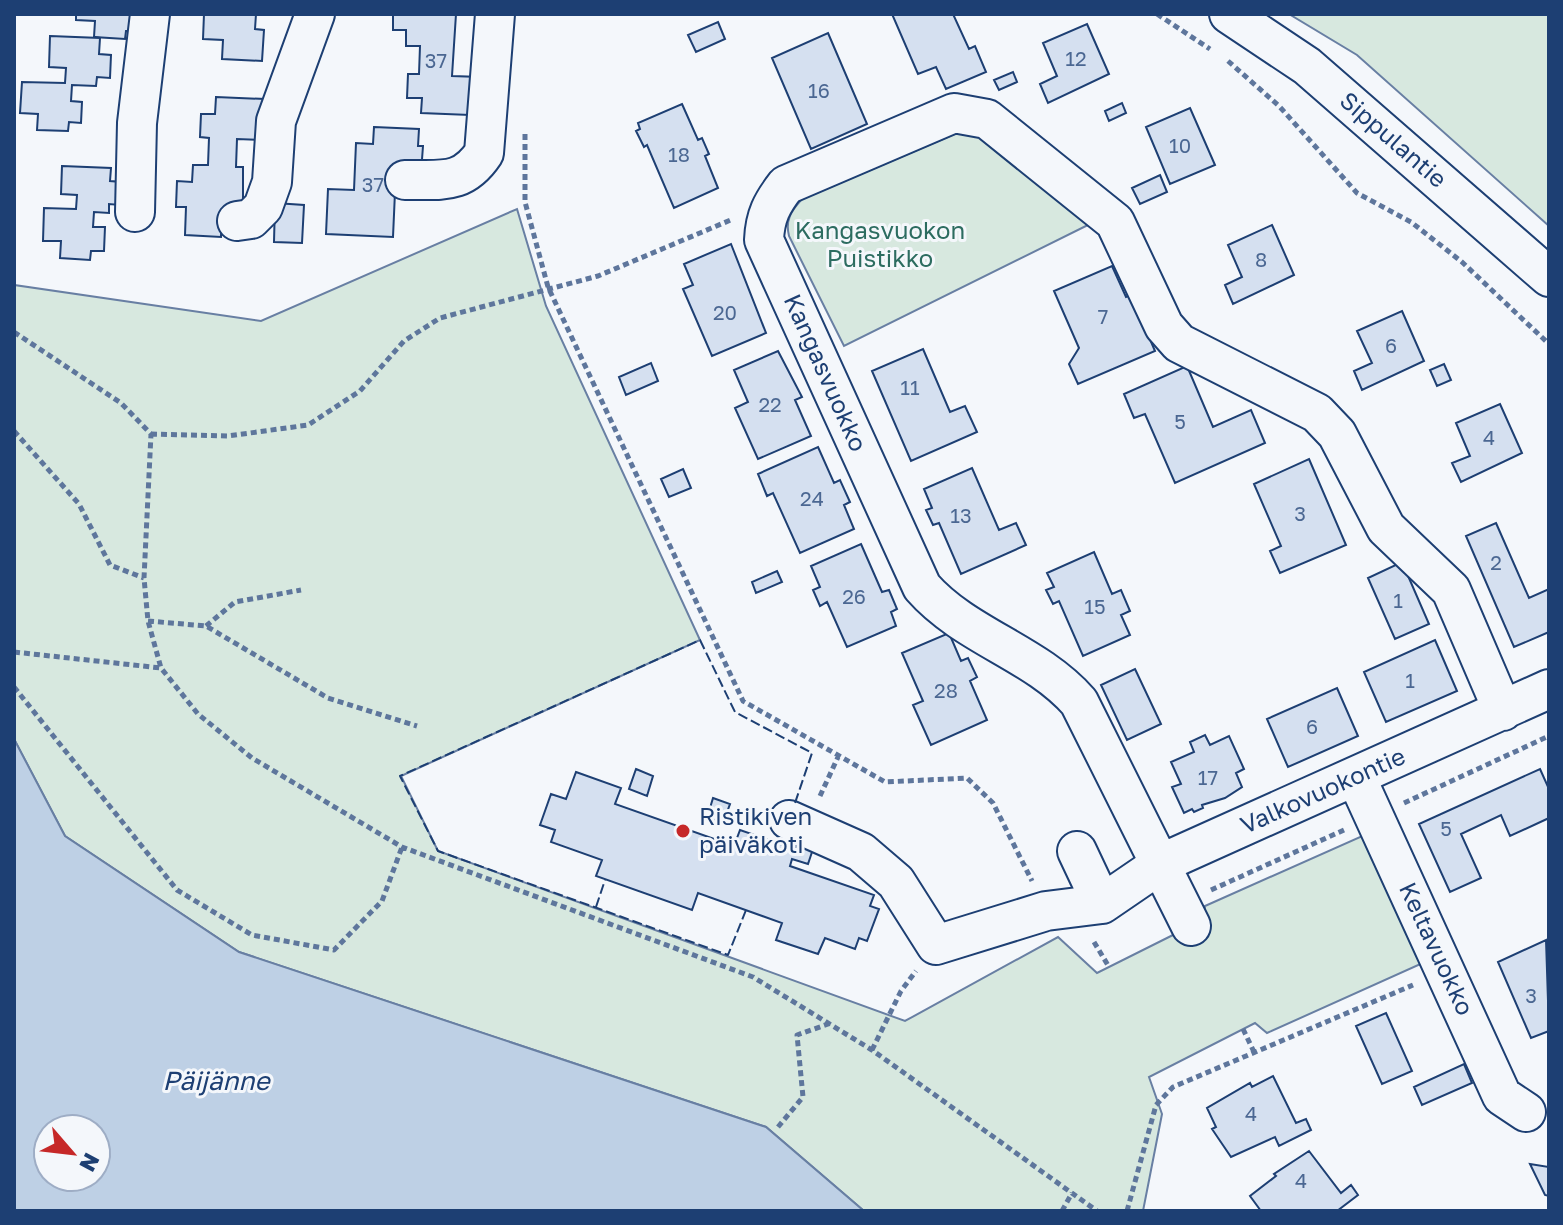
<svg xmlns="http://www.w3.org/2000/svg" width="1563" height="1225" font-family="'Golos Text',sans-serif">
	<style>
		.green { fill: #d7e8df; stroke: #687fa3; stroke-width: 2 }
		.water { fill: #bed0e5; stroke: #687fa3; stroke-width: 2; fill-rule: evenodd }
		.building { fill: #d5e0f0; stroke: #1d3f73; stroke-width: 2 }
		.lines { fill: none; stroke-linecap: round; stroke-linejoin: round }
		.minor-casing { stroke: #1d3f73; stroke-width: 42 }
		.path { stroke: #5e769c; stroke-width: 5; stroke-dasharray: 6 4; stroke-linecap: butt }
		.minor { stroke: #f4f7fb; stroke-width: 38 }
		.fence { stroke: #1d3f73; stroke-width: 2; stroke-dasharray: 10 4; stroke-linecap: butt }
		.poi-dot { fill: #c62828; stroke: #f4f7fb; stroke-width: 3 }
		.labels { text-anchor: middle; stroke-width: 6; stroke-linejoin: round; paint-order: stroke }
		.number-label { font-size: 20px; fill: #4b6792 }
		.street-label { font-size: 24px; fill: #1d3f73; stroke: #f4f7fb }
		.park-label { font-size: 24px; fill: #2c6c60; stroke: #f4f7fb }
		.poi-label { font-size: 24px; fill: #1d3f73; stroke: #f4f7fb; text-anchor: start }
		.water-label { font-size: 26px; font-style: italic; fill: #1d3f73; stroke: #f4f7fb }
	</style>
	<rect width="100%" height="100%" fill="#f4f7fb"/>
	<!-- green -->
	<path class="green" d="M1289,14H1549V226L1357,55Z
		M964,130L979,134L1094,222L844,346L789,236C785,220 791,211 802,199Z
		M517,209L546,306L700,640L401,776L438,851L905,1021L1058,937L1097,973L1203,920L1205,906L1369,833L1425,962L1267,1033L1255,1023L1149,1077L1162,1114L1143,1211H864L766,1127L239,952L65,836L14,739V285L261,321Z"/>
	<!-- water -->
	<path class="water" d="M14,739L65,836L239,952L766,1127L864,1211H14ZM48,1129H96V1177H48Z"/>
	<!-- building -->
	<path class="building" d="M76,14H139L138,31H126L125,39L94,37L95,21L76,20Z
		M204,14H256L255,29L264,30L262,61L222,59L223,40L203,39Z
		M393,14H456L452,76L481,77L470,115L421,113L422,98H407L408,74H419L420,46H406V30H393Z
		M892,14H953L969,49L975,46L986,72L946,89L936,67L918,74Z
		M718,22L725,39L696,52L688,35Z
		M1087,24L1109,74L1048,103L1040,84L1057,76L1043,43Z
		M828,33L867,124L811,149L772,58Z
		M50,36L100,38L99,54L111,55L110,78L97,77L96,86L72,85L71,101L82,102L81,123L69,122L68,131L37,130L38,114L20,113L22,82L65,83L66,68L49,67Z
		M1013,72L1017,82L999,90L994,80Z
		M216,97L265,99L267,140L237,139L236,167H243V210L222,209L221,237L185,235L186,207H176L177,181L192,182L193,165H208L209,138L200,137L201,114H215Z
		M1122,103L1126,113L1109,121L1105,111Z
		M682,104L698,140L702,138L709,154L705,156L718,188L674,208L647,145L644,147L636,131L640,129L638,123Z
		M1190,108L1215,165L1170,184L1146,127Z
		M374,127L419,129L418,146H423L421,173L395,192L393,237L326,234L328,189L354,190L356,143L373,144Z
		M62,166L111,168L110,181L122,182L120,205L109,204V213L94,212L93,227H105L104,251H91L90,260L60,258L61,241H43L44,208L76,209L77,195L61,194Z
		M1160,175L1167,192L1140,204L1132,188Z
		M275,203L304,205L302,243L274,242Z
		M1272,225L1294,275L1233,304L1225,285L1242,277L1228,245Z
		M731,244L766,333L712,356L683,289L693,285L684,264Z
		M1112,266L1126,297L1131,295L1155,351L1078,384L1069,364L1079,348L1054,291Z
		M1402,311L1424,361L1362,390L1354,371L1372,363L1357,331Z
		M923,349L950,412L965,406L977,432L911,461L872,371Z
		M778,351L802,397L795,400L811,436L758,459L735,408L748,402L734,370Z
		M651,363L658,381L626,395L619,377Z
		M1444,364L1451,380L1437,386L1430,370Z
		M1187,366L1213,427L1251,410L1265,443L1175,483L1145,414L1134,418L1124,394Z
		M1500,404L1522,453L1461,482L1452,463L1470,456L1456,423Z
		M818,447L834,483L840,480L850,502L844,505L854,529L800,553L773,493L767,496L758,474Z
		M1309,459L1346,545L1280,573L1270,551L1281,546L1254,484Z
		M972,468L999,530L1016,523L1026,545L961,574L939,523L933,525L926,510L932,508L924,489Z
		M683,469L691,488L669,497L661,479Z
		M1496,523L1529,598L1549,589V632L1514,647L1466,536Z
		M861,544L882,592L889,590L897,609L891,612L896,626L847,647L827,602L820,606L813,590L820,587L811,566Z
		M1094,552L1112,594L1121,590L1130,611L1121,615L1130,635L1083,656L1059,601L1053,604L1046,590L1054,587L1047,573Z
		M1402,562L1429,624L1395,639L1368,578Z
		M777,571L782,582L756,593L752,582Z
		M949,633L961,661L968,658L977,677L970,681L987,720L931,745L913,705L923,701L902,653Z
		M1435,640L1457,691L1386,722L1364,672Z
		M1135,669L1161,724L1127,740L1101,685Z
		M1337,688L1358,736L1288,767L1267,719Z
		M1205,735L1210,745L1229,736L1244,769L1236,773L1242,787L1225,798L1202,805L1203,808L1194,812L1192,809L1184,813L1172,787L1181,784L1171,762L1194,752L1190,742Z
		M636,769L653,776L647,796L629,789Z
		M1540,769L1549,789V818L1510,836L1501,815L1461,834L1481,878L1450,892L1419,824Z
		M576,772L621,788L615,804L734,846L740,830L795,849L800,838L815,843L808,864L792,859L790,866L874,895L870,906L879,909L867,941L859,938L855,949L825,938L818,954L776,940L782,923L698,893L692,910L596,876L602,860L551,842L555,830L540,825L551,794L566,799Z
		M713,798L730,804L723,823L707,818Z
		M1546,940L1549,1031L1531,1038L1498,962Z
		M1386,1013L1412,1071L1382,1084L1356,1026Z
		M1464,1064L1472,1083L1422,1105L1414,1087Z
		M1273,1076L1296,1123L1306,1119L1311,1130L1279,1146L1275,1137L1231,1157L1212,1129L1216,1127L1207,1108L1250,1083L1252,1087Z
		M1309,1151L1341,1193L1351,1185L1358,1195L1337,1211H1261L1250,1196L1276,1176L1274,1174Z
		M1530,1164L1549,1167V1196L1545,1195Z"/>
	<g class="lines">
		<defs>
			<path id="minor" d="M1229,14L1307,66L1549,277
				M405,180C441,179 462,186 484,153L495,14
				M135,212L137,123L150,14
				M237,221L251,219L263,207L272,182L276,121L315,14
				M1356,777L1502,1096L1526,1112
				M789,820L861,852L896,882L936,945L1046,911L1102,904L1162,863L1549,689
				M1077,851L1102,904
				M1191,926L1079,702C1035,652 966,637 922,587L764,240C765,216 772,203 786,185L954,113L987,119L1115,222L1164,326L1179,343L1317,413L1337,434L1386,528L1451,590L1503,711"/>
		</defs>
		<!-- minor casing -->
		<use href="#minor" class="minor-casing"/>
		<!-- path -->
		<path class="path" d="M1157,14L1210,49
			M1228,61L1279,106L1357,193L1411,222L1462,262L1549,344
			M525,134V202L548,287L743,701L885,782L967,778L993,803L1032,881
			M14,332L121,403L151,434L144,578L148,621L161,668L198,714L252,758L402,847L753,977L872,1050L1097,1211
			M14,431L79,504L110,565L144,578
			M151,434L228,436L308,425L360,391L404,341L440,318L598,276L733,219
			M148,621L206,626L328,698L417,726
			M206,626L235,602L301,590
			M14,652L161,668
			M14,687L177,890L252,935L334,950L382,901L402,847
			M820,796L838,757
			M1404,803L1549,736
			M1211,890L1344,830
			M1094,942L1109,967
			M1243,1029L1254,1052
			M872,1050L901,991L916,971
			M778,1127L803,1097L797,1035L831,1023
			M1062,1211L1072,1193
			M1127,1211L1156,1105L1173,1087L1413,985"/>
		<!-- minor -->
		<use href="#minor" class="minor"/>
		<!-- fence -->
		<path class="fence" d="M596,907L605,880
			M746,910L728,955L438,851L400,776L700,640L735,712L812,753L794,806"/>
	</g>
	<!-- markers -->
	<circle class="poi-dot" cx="683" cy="831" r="8"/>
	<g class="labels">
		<!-- number labels -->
		<g class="number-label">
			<text x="1076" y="66">12</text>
			<text x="436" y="68">37</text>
			<text x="819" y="98">16</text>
			<text x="1180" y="153">10</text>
			<text x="679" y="162">18</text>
			<text x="373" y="192">37</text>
			<text x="1261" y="267">8</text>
			<text x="725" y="320">20</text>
			<text x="1103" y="324">7</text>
			<text x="1391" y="353">6</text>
			<text x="910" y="395">11</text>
			<text x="770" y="412">22</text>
			<text x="1180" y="429">5</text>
			<text x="1489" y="445">4</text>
			<text x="812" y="506">24</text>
			<text x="1300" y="521">3</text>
			<text x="961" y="523">13</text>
			<text x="1496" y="570">2</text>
			<text x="854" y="604">26</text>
			<text x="1398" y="608">1</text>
			<text x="1095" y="614">15</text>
			<text x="1410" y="688">1</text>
			<text x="946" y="698">28</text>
			<text x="1312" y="734">6</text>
			<text x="1208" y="785">17</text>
			<text x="1446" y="836">5</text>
			<text x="1531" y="1003">3</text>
			<text x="1251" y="1121">4</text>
			<text x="1301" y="1188">4</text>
		</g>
		<!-- street labels -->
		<g class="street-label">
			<text transform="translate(1393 140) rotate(41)" y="8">Sippulantie</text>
			<text transform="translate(825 373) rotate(66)" y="8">Kangasvuokko</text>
			<text transform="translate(1323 791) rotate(-24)" y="8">Valkovuokontie</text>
			<text transform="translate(1436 949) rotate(65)" y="8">Keltavuokko</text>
		</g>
		<!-- park labels -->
		<g class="park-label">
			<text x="880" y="239">Kangasvuokon<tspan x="880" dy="28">Puistikko</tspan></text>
		</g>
		<!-- poi labels -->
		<g class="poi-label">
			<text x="699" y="825">Ristikiven<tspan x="699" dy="28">päiväkoti</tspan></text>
		</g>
		<!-- water labels -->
		<g class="water-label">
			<text x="216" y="1090">Päijänne</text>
		</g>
	</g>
	<!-- border -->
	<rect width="1563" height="1225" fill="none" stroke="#1d3f73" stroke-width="32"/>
	<!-- north arrow -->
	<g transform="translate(72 1153) rotate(118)"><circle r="38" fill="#f4f7fb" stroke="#9eadc5" stroke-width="2"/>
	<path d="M0-6L14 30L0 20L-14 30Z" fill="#c62828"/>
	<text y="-12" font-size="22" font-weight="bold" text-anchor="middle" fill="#1d3f73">N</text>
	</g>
</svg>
